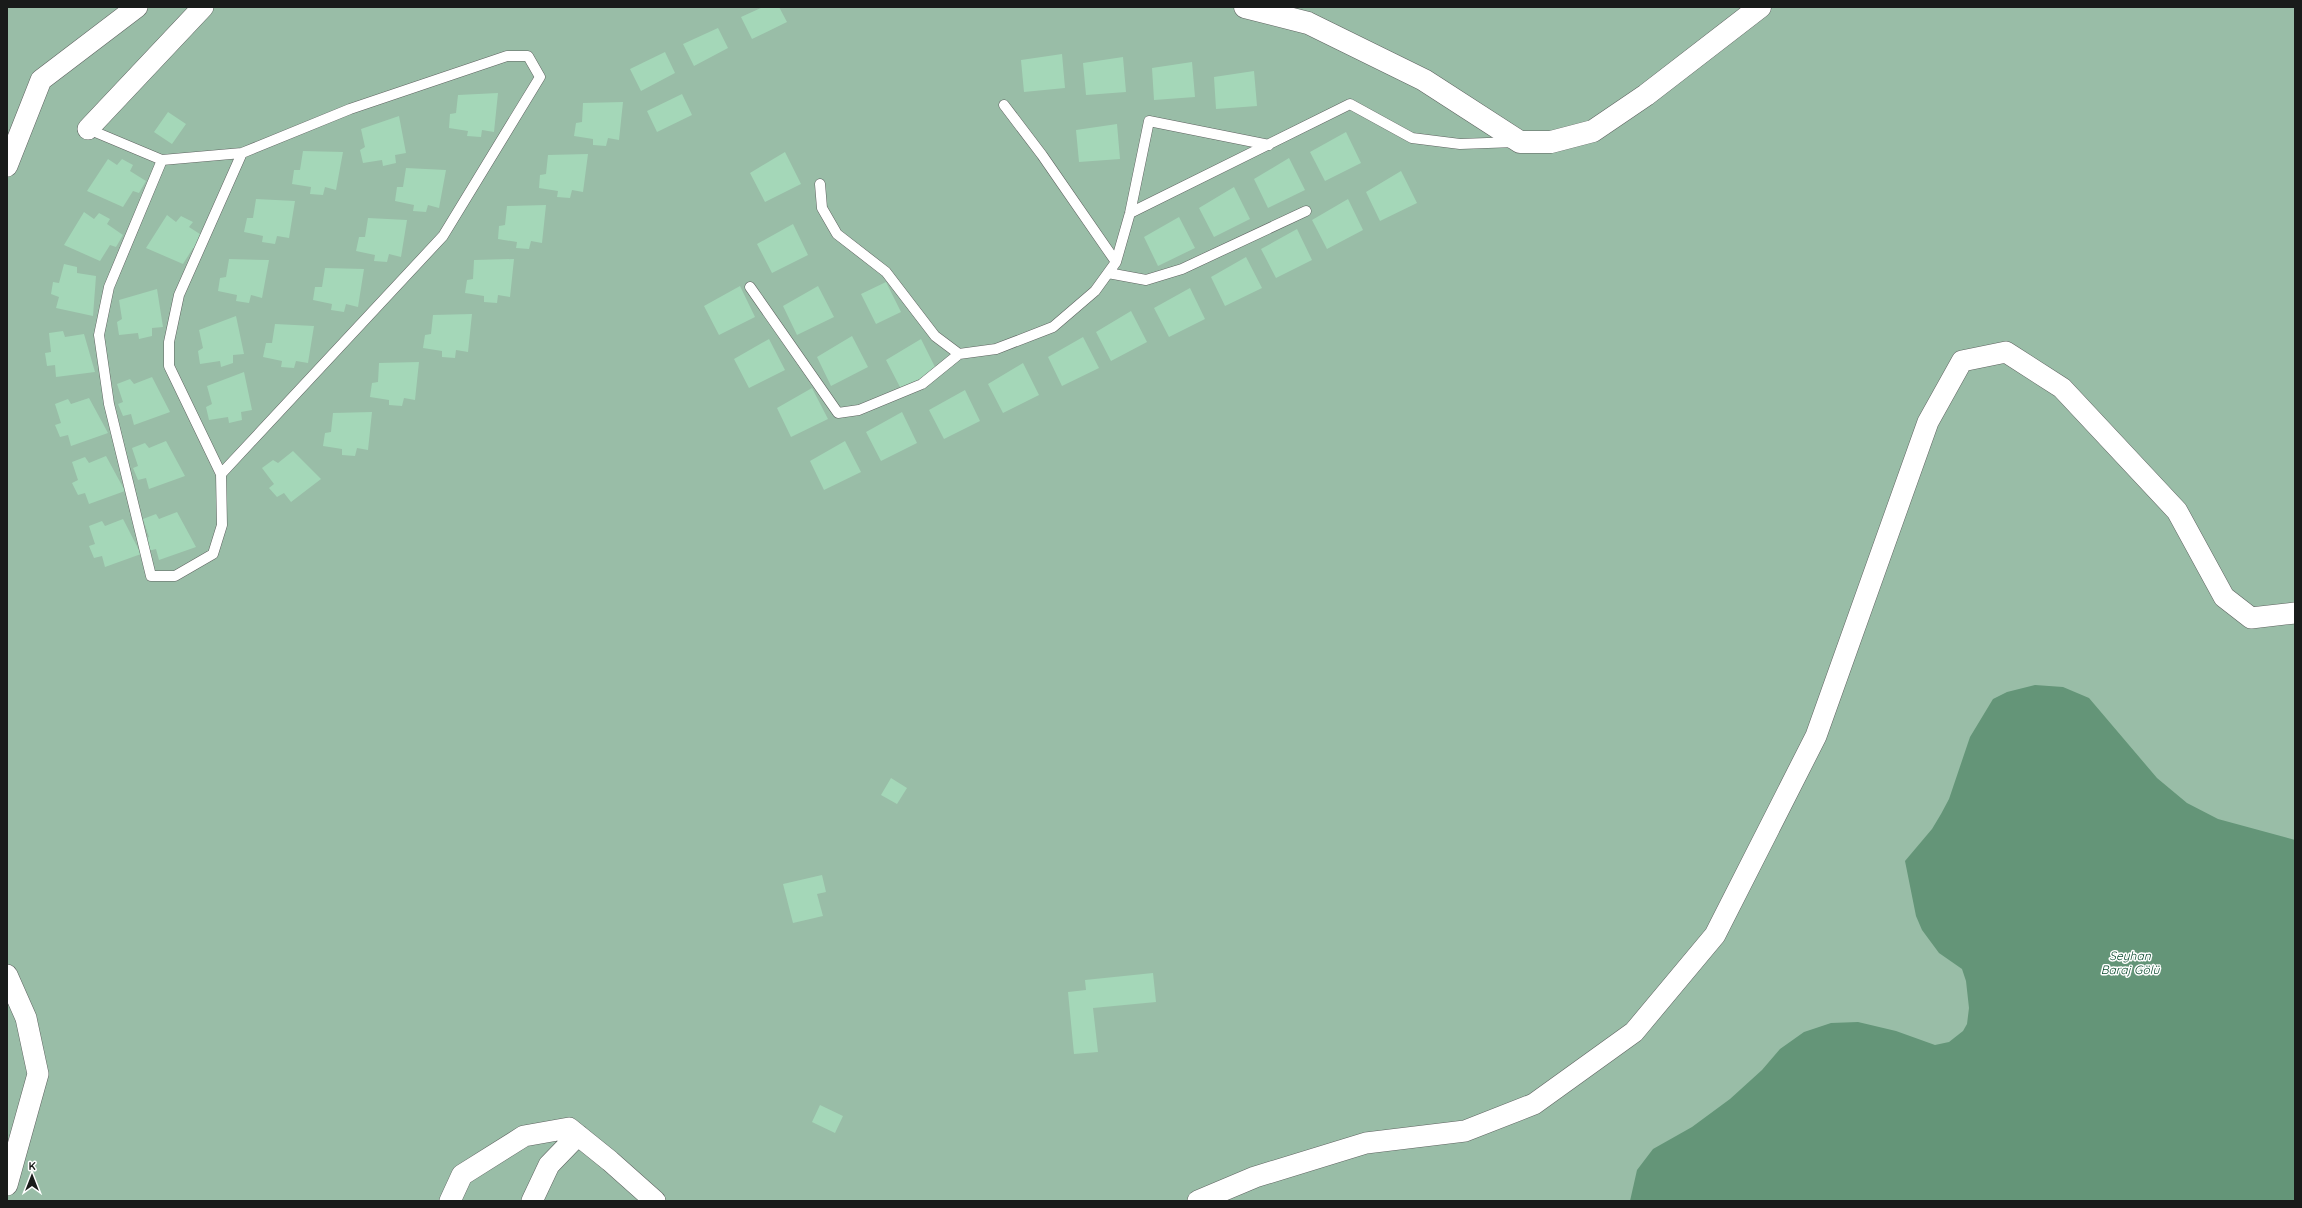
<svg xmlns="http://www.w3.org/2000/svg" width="2302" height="1208" font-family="Quicksand,sans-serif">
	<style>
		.green { fill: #99bda7 }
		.water { fill: #649578 }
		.building { fill: #a4d7b8 }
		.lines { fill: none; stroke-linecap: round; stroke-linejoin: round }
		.service-casing { stroke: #5f6461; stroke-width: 11 }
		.minor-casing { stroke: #5f6461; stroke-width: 22 }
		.tertiary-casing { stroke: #5f6461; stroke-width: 23 }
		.service { stroke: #fff; stroke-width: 10 }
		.minor { stroke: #fff; stroke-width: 21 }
		.tertiary { stroke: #fff; stroke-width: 22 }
		.labels { text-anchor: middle; stroke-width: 3; stroke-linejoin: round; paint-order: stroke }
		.water-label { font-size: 12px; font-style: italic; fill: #07482b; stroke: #fff }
	</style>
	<rect width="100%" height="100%" fill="#dce1de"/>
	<!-- green -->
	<path class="green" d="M7,7H2295V1201H7Z"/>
	<!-- water -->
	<path class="water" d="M2035,685L2063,687L2089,698L2157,778L2187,803L2218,819L2295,840V1201H1630L1637,1170L1653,1149L1692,1127L1730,1099L1762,1070L1780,1049L1804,1032L1831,1023L1858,1022L1896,1031L1935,1045L1949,1042L1963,1031L1967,1024L1969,1008L1966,981L1962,969L1939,953L1922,930L1916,916L1905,861L1932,829L1941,814L1949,799L1970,737L1993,699L2007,692Z"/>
	<!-- building -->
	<path class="building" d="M763,7H779L787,22L752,39L741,17Z
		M718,28L728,48L694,66L683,44Z
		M665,52L675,73L641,91L630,69Z
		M1062,54L1065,88L1024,92L1021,60Z
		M1123,57L1126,92L1086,95L1083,63Z
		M1192,62L1195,97L1154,100L1152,68Z
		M1254,71L1257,106L1216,109L1214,77Z
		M498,93L494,132L482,130L481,137L467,136L468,131L449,128L450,114L456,113L458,95Z
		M682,94L692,115L657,132L647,111Z
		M623,102L619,140L608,138L606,146L593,145V139L574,136L576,123L582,122L583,103Z
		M168,112L186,124L172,144L154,132Z
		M399,116L406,153L395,155L396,163L383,166L382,160L363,163L360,150L365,147L361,129Z
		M1117,124L1120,159L1079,162L1076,130Z
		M1346,132L1361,163L1325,181L1310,152Z
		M303,151L343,152L336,190L325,187L323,195L310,194L311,187L292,184L294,170H300Z
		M785,152L801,184L765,202L750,173Z
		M588,154L583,192L572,190L570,198L557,197L558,191L539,188L540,175L546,174L548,155Z
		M1289,158L1305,190L1268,208L1254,179Z
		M108,159L117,165L122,159L133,165L130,171L146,181L139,193L133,191L123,207L87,191Z
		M406,168L446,170L439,208L428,205L426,212L413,211L414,205L395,201L397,187H403Z
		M1401,171L1417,203L1380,221L1366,192Z
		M1234,187L1250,219L1214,237L1199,208Z
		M256,199L295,201L289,238L277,236L275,244L262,242L263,236L244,232L247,218H253Z
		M1348,199L1363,230L1327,249L1312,220Z
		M546,205L542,243L531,241L529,249L516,248L517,242L498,239L499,226L505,225L507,206Z
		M84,212L94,219L99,213L110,219L107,224L123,235L116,247L110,245L100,261L64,245Z
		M167,215L176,222L181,216L193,222L189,227L206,238L198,249L193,248L183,264L146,248Z
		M1179,217L1195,248L1158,266L1144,237Z
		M368,218L407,220L401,257L389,254L387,262L374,261L375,255L356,251L359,237H365Z
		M793,224L808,255L772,273L757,244Z
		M1297,229L1312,260L1276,278L1261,249Z
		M1246,257L1262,288L1225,306L1211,277Z
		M229,259L269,260L262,298L251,295L249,303L236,301L237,295L218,291L220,278L226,277Z
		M514,259L510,297L498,295L497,303L484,302V296L465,293L467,280L473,279L474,260Z
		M64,264L77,267V273L96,276L93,316L56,308L59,297L51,294L53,282L59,283Z
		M325,268L364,269L358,307L346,304L344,312L331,310L332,304L313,300L315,287H322Z
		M886,282L901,312L876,324L861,294Z
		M740,286L755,317L719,335L704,306Z
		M818,286L834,317L797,335L783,306Z
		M1190,288L1205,319L1169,337L1154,308Z
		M157,289L163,327L152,328V336L139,339L138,333L119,335L117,322L122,319L119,300Z
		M1131,311L1147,342L1111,361L1096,332Z
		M472,314L468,352L456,350L455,358L442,357V351L423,348L425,335L431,334L433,315Z
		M236,316L244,354L233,355V363L221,367L220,361L200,364L198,351L203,348L199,330Z
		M275,324L314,326L308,363L296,361L294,368L281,367L282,361L263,357L266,343H272Z
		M63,331L65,337L84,334L95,372L56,377L55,365L47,366L45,353L51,352L49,333Z
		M852,336L868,367L831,386L817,357Z
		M1083,337L1099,368L1062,386L1048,357Z
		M769,339L785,370L749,388L734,359Z
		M921,339L937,371L901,389L886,360Z
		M419,362L415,400L404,398L402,406L389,405V400L370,397L372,383L378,382L379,363Z
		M1023,363L1039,395L1003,413L988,384Z
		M244,372L252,410L241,412L242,420L229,423L228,417L209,420L206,407L212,404L207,386Z
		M152,377L170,412L134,425L131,414L123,416L118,404L123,402L117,384L130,379L134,384Z
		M812,388L828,419L791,437L777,408Z
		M965,390L980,421L944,439L929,410Z
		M89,398L108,433L71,446L68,435L60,437L55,425L61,423L55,404L68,399L71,404Z
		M372,412L368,450L357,448L355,456L342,455V449L323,446L325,433L331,432L333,413Z
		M902,412L917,443L881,461L866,432Z
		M166,441L185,476L149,489L146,478L138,480L133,468L138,466L132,448L145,443L149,448Z
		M845,441L861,472L824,490L810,461Z
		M293,451L321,479L291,502L284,493L277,497L269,488L274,484L262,468L273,460L278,463Z
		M106,456L125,491L89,504L85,493L78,495L72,483L78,480L72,462L85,457L89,463Z
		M177,512L196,547L159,560L156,549L148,551L143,539L149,537L143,519L156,514L159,519Z
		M123,519L141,554L105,567L102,556L94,558L89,546L95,544L89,526L102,521L105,526Z
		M891,778L907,788L897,804L881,795Z
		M822,875L826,892L817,894L823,916L793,923L783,884Z
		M1153,973L1156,1002L1093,1008L1098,1052L1074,1054L1068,992L1086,990L1085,980Z
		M820,1105L843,1116L835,1133L812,1122Z"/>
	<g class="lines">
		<defs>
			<path id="service" d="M1004,105L1042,155L1116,262
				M88,129L162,160L242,153
				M162,160L109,287L99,335L109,404L151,576H175L213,554L222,525L221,474L169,366V342L179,295L242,153L350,109L507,56H528L540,77L443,236L221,474
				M820,184L822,208L837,234L886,272L935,336L959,354
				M1130,213L1350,104L1412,138L1460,144L1515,142
				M1108,273L1146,280L1182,269L1306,211
				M750,287L838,413L859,410L922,384L959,354L996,349L1053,327L1095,291L1116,262L1130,213L1149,121L1269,145"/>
			<path id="minor" d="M88,129L203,7
				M7,166L41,80L137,7
				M7,975L26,1018L38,1074L7,1185
				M450,1201L462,1175L524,1136L569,1128L610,1161L655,1201
				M532,1201L549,1165L578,1135
				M1198,1201L1255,1177L1366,1143L1465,1131L1534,1104L1634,1032L1715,935L1816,736L1928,422L1962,361L2006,352L2062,388L2177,511L2224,597L2251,618L2295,613"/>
			<path id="tertiary" d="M1245,7L1308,23L1424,80L1520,142H1551L1593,131L1646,95L1760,7"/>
		</defs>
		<!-- service casing -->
		<use href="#service" class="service-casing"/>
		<!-- minor casing -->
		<use href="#minor" class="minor-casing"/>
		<!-- tertiary casing -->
		<use href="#tertiary" class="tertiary-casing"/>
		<!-- service -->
		<use href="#service" class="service"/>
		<!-- minor -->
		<use href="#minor" class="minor"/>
		<!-- tertiary -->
		<use href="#tertiary" class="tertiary"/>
	</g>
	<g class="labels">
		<!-- water labels -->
		<g class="water-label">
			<text x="2130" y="960">Seyhan<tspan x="2130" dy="14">Baraj Gölü</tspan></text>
		</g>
	</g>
	<!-- border -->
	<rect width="2302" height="1208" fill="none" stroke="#191b1a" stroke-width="16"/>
	<!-- north arrow -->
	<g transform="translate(32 1176)" stroke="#ffffff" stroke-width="3" paint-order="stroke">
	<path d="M0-3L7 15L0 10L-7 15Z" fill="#191b1a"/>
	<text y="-6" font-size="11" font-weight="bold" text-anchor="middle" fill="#191b1a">K</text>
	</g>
</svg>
